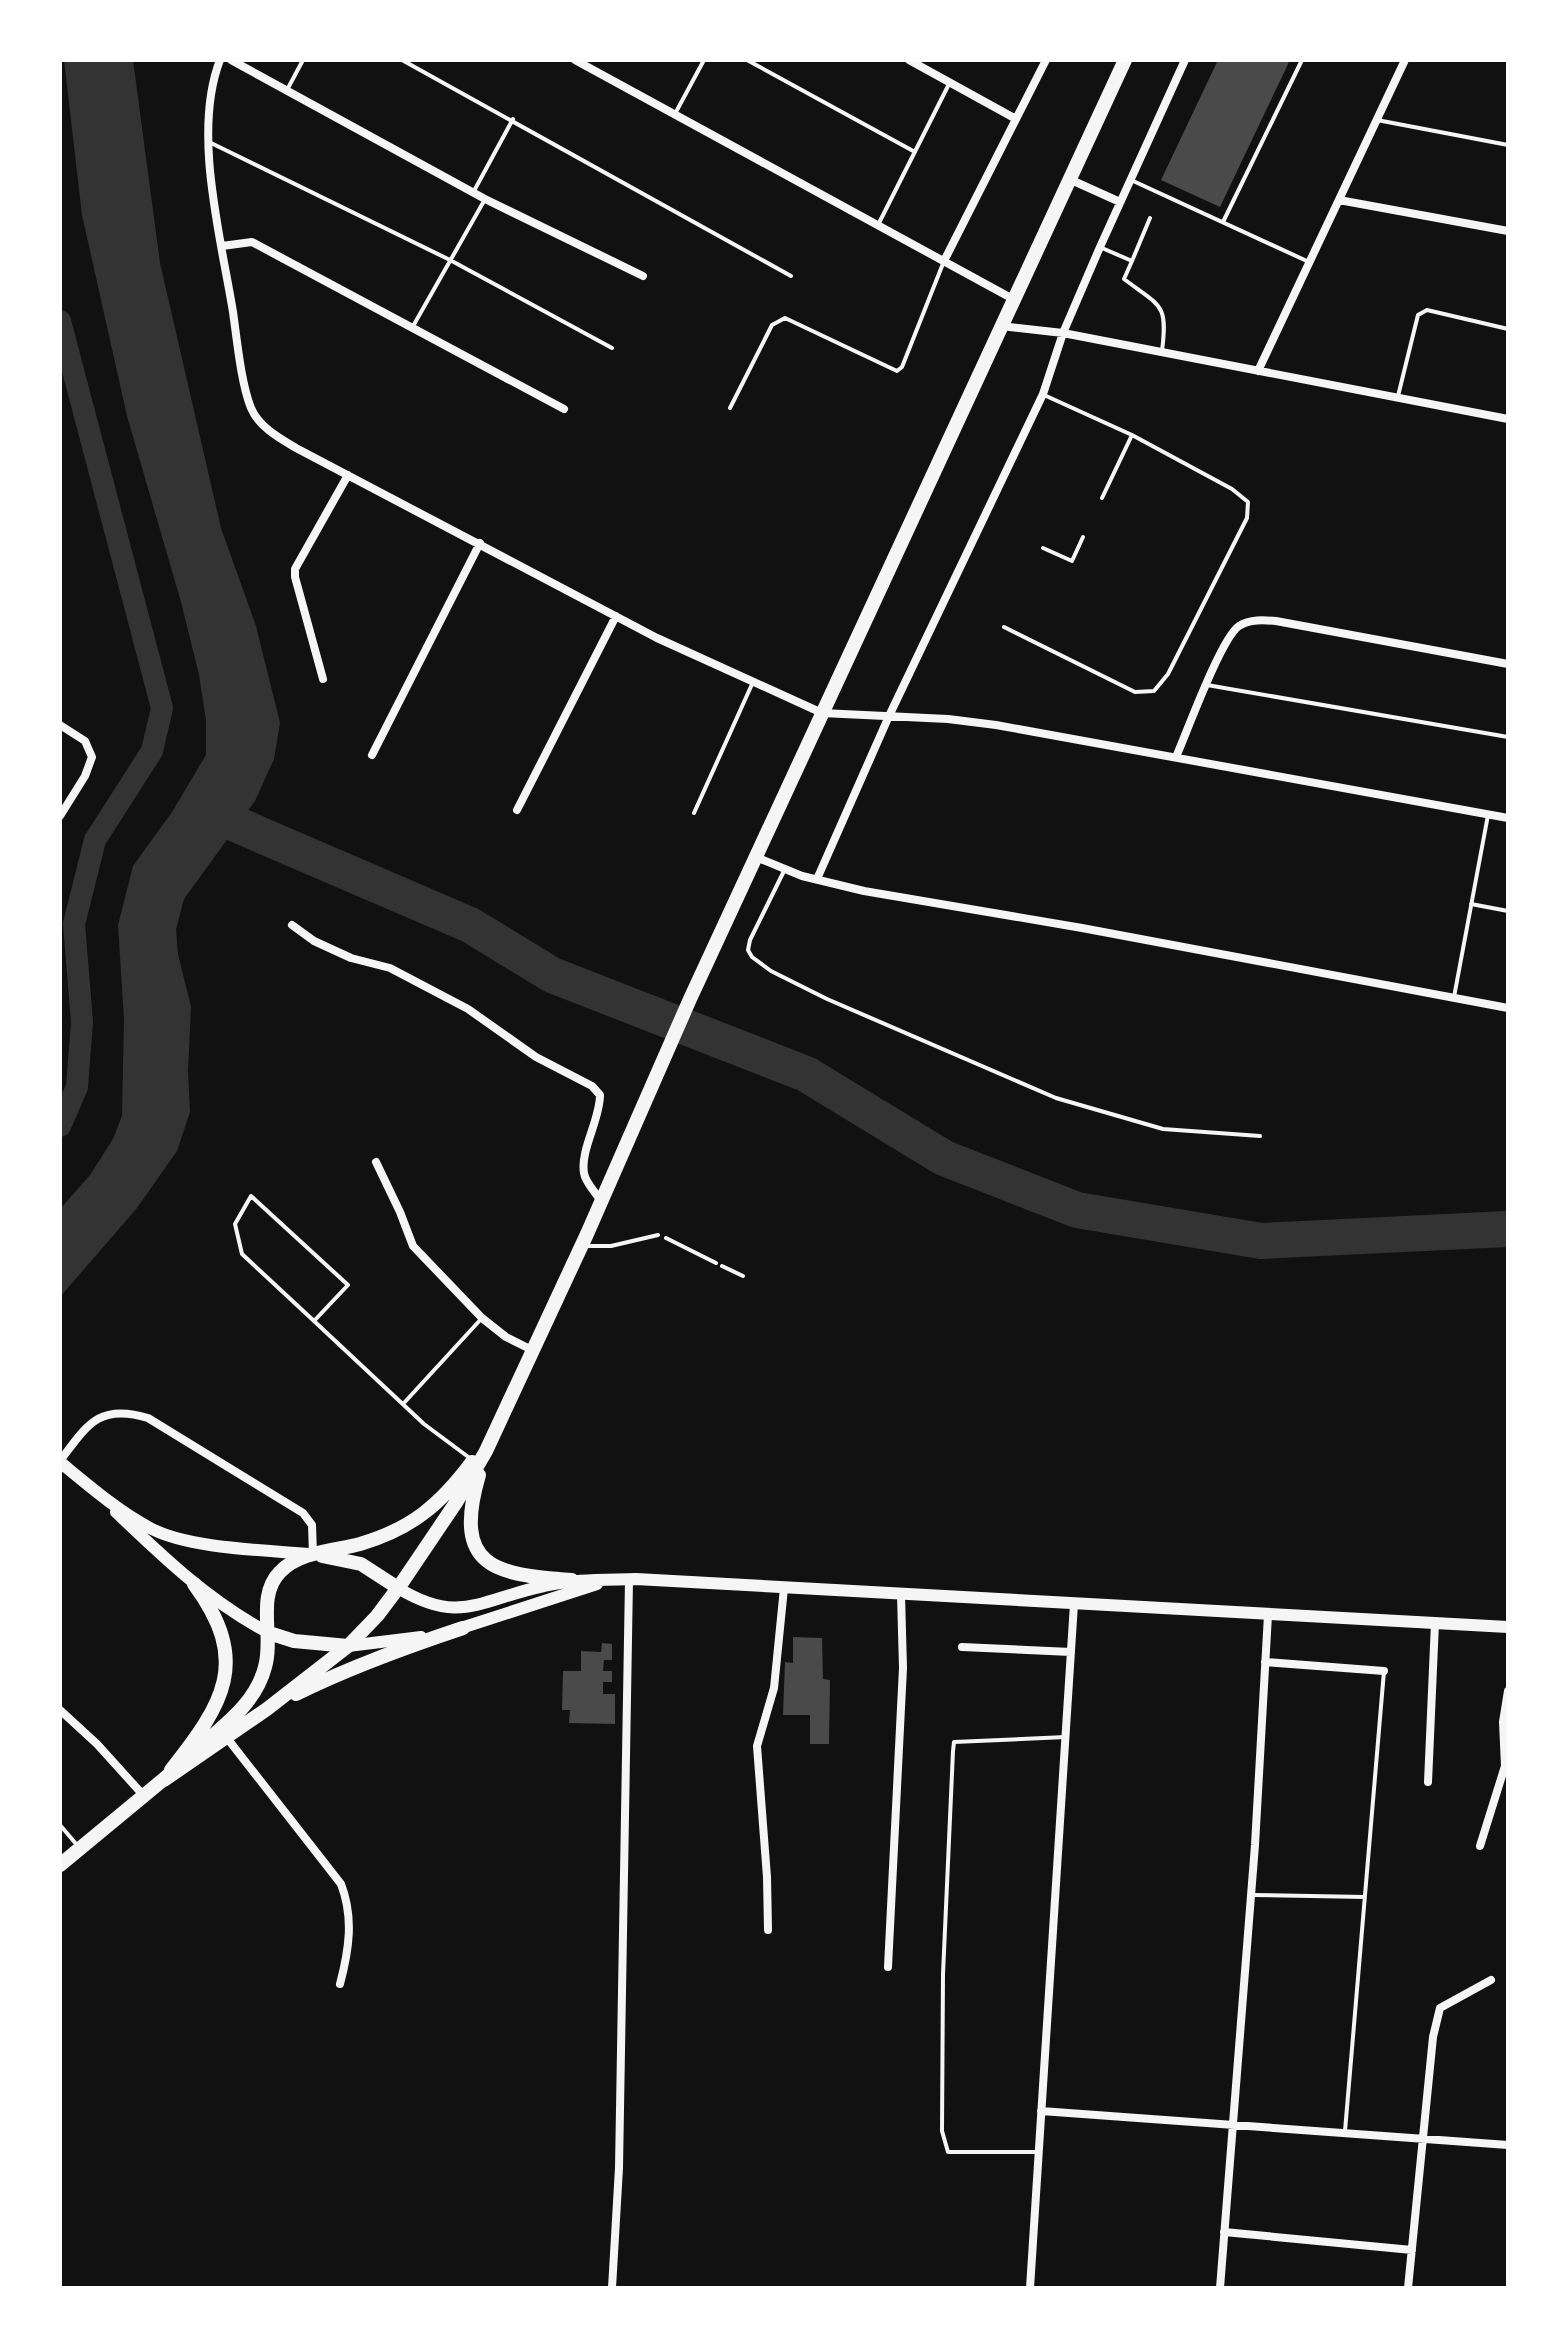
<svg xmlns="http://www.w3.org/2000/svg" width="1568" height="2348" font-family="Signika,sans-serif">
	<style>
		.water { fill: #333 }
		.lines { fill: none; stroke-linecap: round; stroke-linejoin: round }
		.canal { stroke: #333; stroke-width: 22 }
		.river { stroke: #333; stroke-width: 36 }
		.building { fill: #4a4a4a }
		.service { stroke: #f5f5f5; stroke-width: 4 }
		.minor { stroke: #f5f5f5; stroke-width: 8 }
		.secondary { stroke: #f5f5f5; stroke-width: 12 }
		.primary { stroke: #f5f5f5; stroke-width: 14 }
	</style>
	<rect width="100%" height="100%" fill="#111"/>
	<!-- water -->
	<path class="water" d="M64,60H133L160,263L221,528L256,626L280,723L274,759L255,801L184,899L176,929L178,954L191,1007L188,1071L190,1112L177,1151L137,1208L60,1297V1209L90,1175L113,1139L122,1116L124,1019L118,925L133,866L172,812L206,755V720L199,675L181,602L127,416L82,215Z"/>
	<g class="lines">
		<!-- canal -->
		<path class="canal" d="M60,321L162,708L152,751L95,840L74,924L82,1022L77,1087L60,1126"/>
		<!-- river -->
		<path class="river" d="M205,811L470,925L552,975L806,1074L944,1158L1077,1210L1261,1241L1508,1229"/>
	</g>
	<!-- building -->
	<path class="building" d="M1218,60H1290L1220,207L1161,180Z
		M793,1637L822,1638L823,1679L830,1680L829,1744H810V1715H783L785,1662L793,1663Z
		M602,1643L612,1644V1660H604L603,1671H612V1682H603V1694H615V1724L569,1723L570,1710H562L563,1671H581V1651L601,1652Z"/>
	<g class="lines">
		<!-- service -->
		<path class="service" d="M402,60L791,276
			M747,60L915,152
			M287,90L303,60
			M676,112L704,60
			M1377,120L1508,145
			M209,142L450,260L612,348
			M1131,180L1309,262
			M474,191L513,119
			M1223,222L1302,60
			M878,225L949,84
			M1102,248L1132,261L1124,279C1161,307 1168,303 1162,351
			M1132,261L1150,218
			M412,328L484,201
			M1398,396L1418,315L1427,310L1508,329
			M730,408L772,325L785,318L897,371L902,367L944,261
			M1102,498L1132,435
			M1043,548L1072,561L1083,537
			M1004,627L1135,692L1154,691L1168,674L1247,518L1248,502L1232,489L1132,435L1044,395
			M1207,685L1508,737
			M694,813L753,682
			M784,871L750,940L748,950L752,957L771,971L827,999L1056,1098L1163,1129L1260,1136
			M1471,904L1508,911
			M1454,997L1488,815
			M666,1238L716,1263
			M587,1246H611L658,1235
			M722,1266L743,1276
			M314,1321L242,1254L235,1224L251,1196L348,1285L314,1321L424,1424L471,1459
			M403,1404L482,1318
			M60,1825L77,1845
			M1252,1895L1365,1897
			M1345,2131L1384,1671
			M1039,2152H948L942,2131L943,1974L953,1751L954,1742L1066,1737"/>
		<!-- minor -->
		<path class="minor" d="M220,60C192,132 221,238 233,312C237,340 241,383 251,408C259,427 279,438 296,448L657,638L822,713L948,719L996,725L1508,818
			M231,60L485,199L643,276
			M575,60L1013,299
			M909,60L1016,119
			M1069,179L1120,202
			M1339,200L1508,231
			M222,246L252,242L564,409
			M944,261L1046,60
			M1001,326L1063,333L1508,419
			M1258,371L1405,60
			M323,679L295,577V569L348,475
			M60,725L85,741L92,757L85,776L60,816
			M372,755L480,543
			M1176,757C1187,732 1221,638 1239,626C1250,619 1264,620 1276,621L1508,664
			M517,810L616,616
			M756,857L802,876L864,891L1082,928L1508,1008
			M817,879L889,716L1043,394L1063,333L1100,247L1185,60
			M292,925L314,941L351,958L390,968L468,1009L536,1057L592,1086L600,1095C600,1120 580,1150 584,1173C585,1182 596,1193 601,1201
			M376,1162L400,1212L413,1246L482,1318L506,1337L534,1351
			M60,1461C87,1425 99,1403 148,1418L303,1513L312,1525L313,1555
			M962,1647L1071,1652
			M1265,1662L1384,1671
			M60,1710L97,1744L144,1796
			M227,1738L341,1884C354,1918 349,1950 340,1984
			M1428,1782L1435,1623
			M1480,1846L1505,1766L1503,1722L1508,1691
			M768,1930L767,1877L757,1746L774,1688L784,1588
			M888,1967L903,1668L901,1595
			M1041,2111L1508,2145
			M1224,2232L1412,2250
			M612,2288L619,2168L629,1580
			M1030,2288L1074,1604
			M1220,2288L1255,1845L1268,1615
			M1408,2288L1433,2037L1440,2008L1491,1980"/>
		<!-- secondary -->
		<path class="secondary" d="M60,1462C88,1485 118,1511 150,1528C189,1549 266,1550 310,1554
			M116,1512C164,1558 210,1602 269,1633
			M398,1588C460,1626 481,1599 544,1586C574,1579 604,1580 636,1579L1508,1627
			M455,1630L597,1584
			M348,1646L421,1637"/>
		<!-- primary -->
		<path class="primary" d="M479,1475C452,1567 494,1575 572,1580
			M322,1556L361,1564L398,1588
			M269,1633L294,1641L348,1646
			M296,1694C350,1667 406,1647 463,1628
			M201,1746C227,1723 256,1702 265,1667C274,1636 256,1596 280,1572C300,1551 334,1551 360,1544C411,1529 440,1505 472,1462
			M171,1770C224,1703 251,1661 194,1584
			M164,1780L267,1709L348,1646L377,1616L401,1584L457,1501L486,1451L587,1234L690,999L1125,60
			M60,1865L170,1774"/>
	</g>
	<!-- border -->
	<rect width="1568" height="2348" fill="none" stroke="#ffffff" stroke-width="124"/>
</svg>
